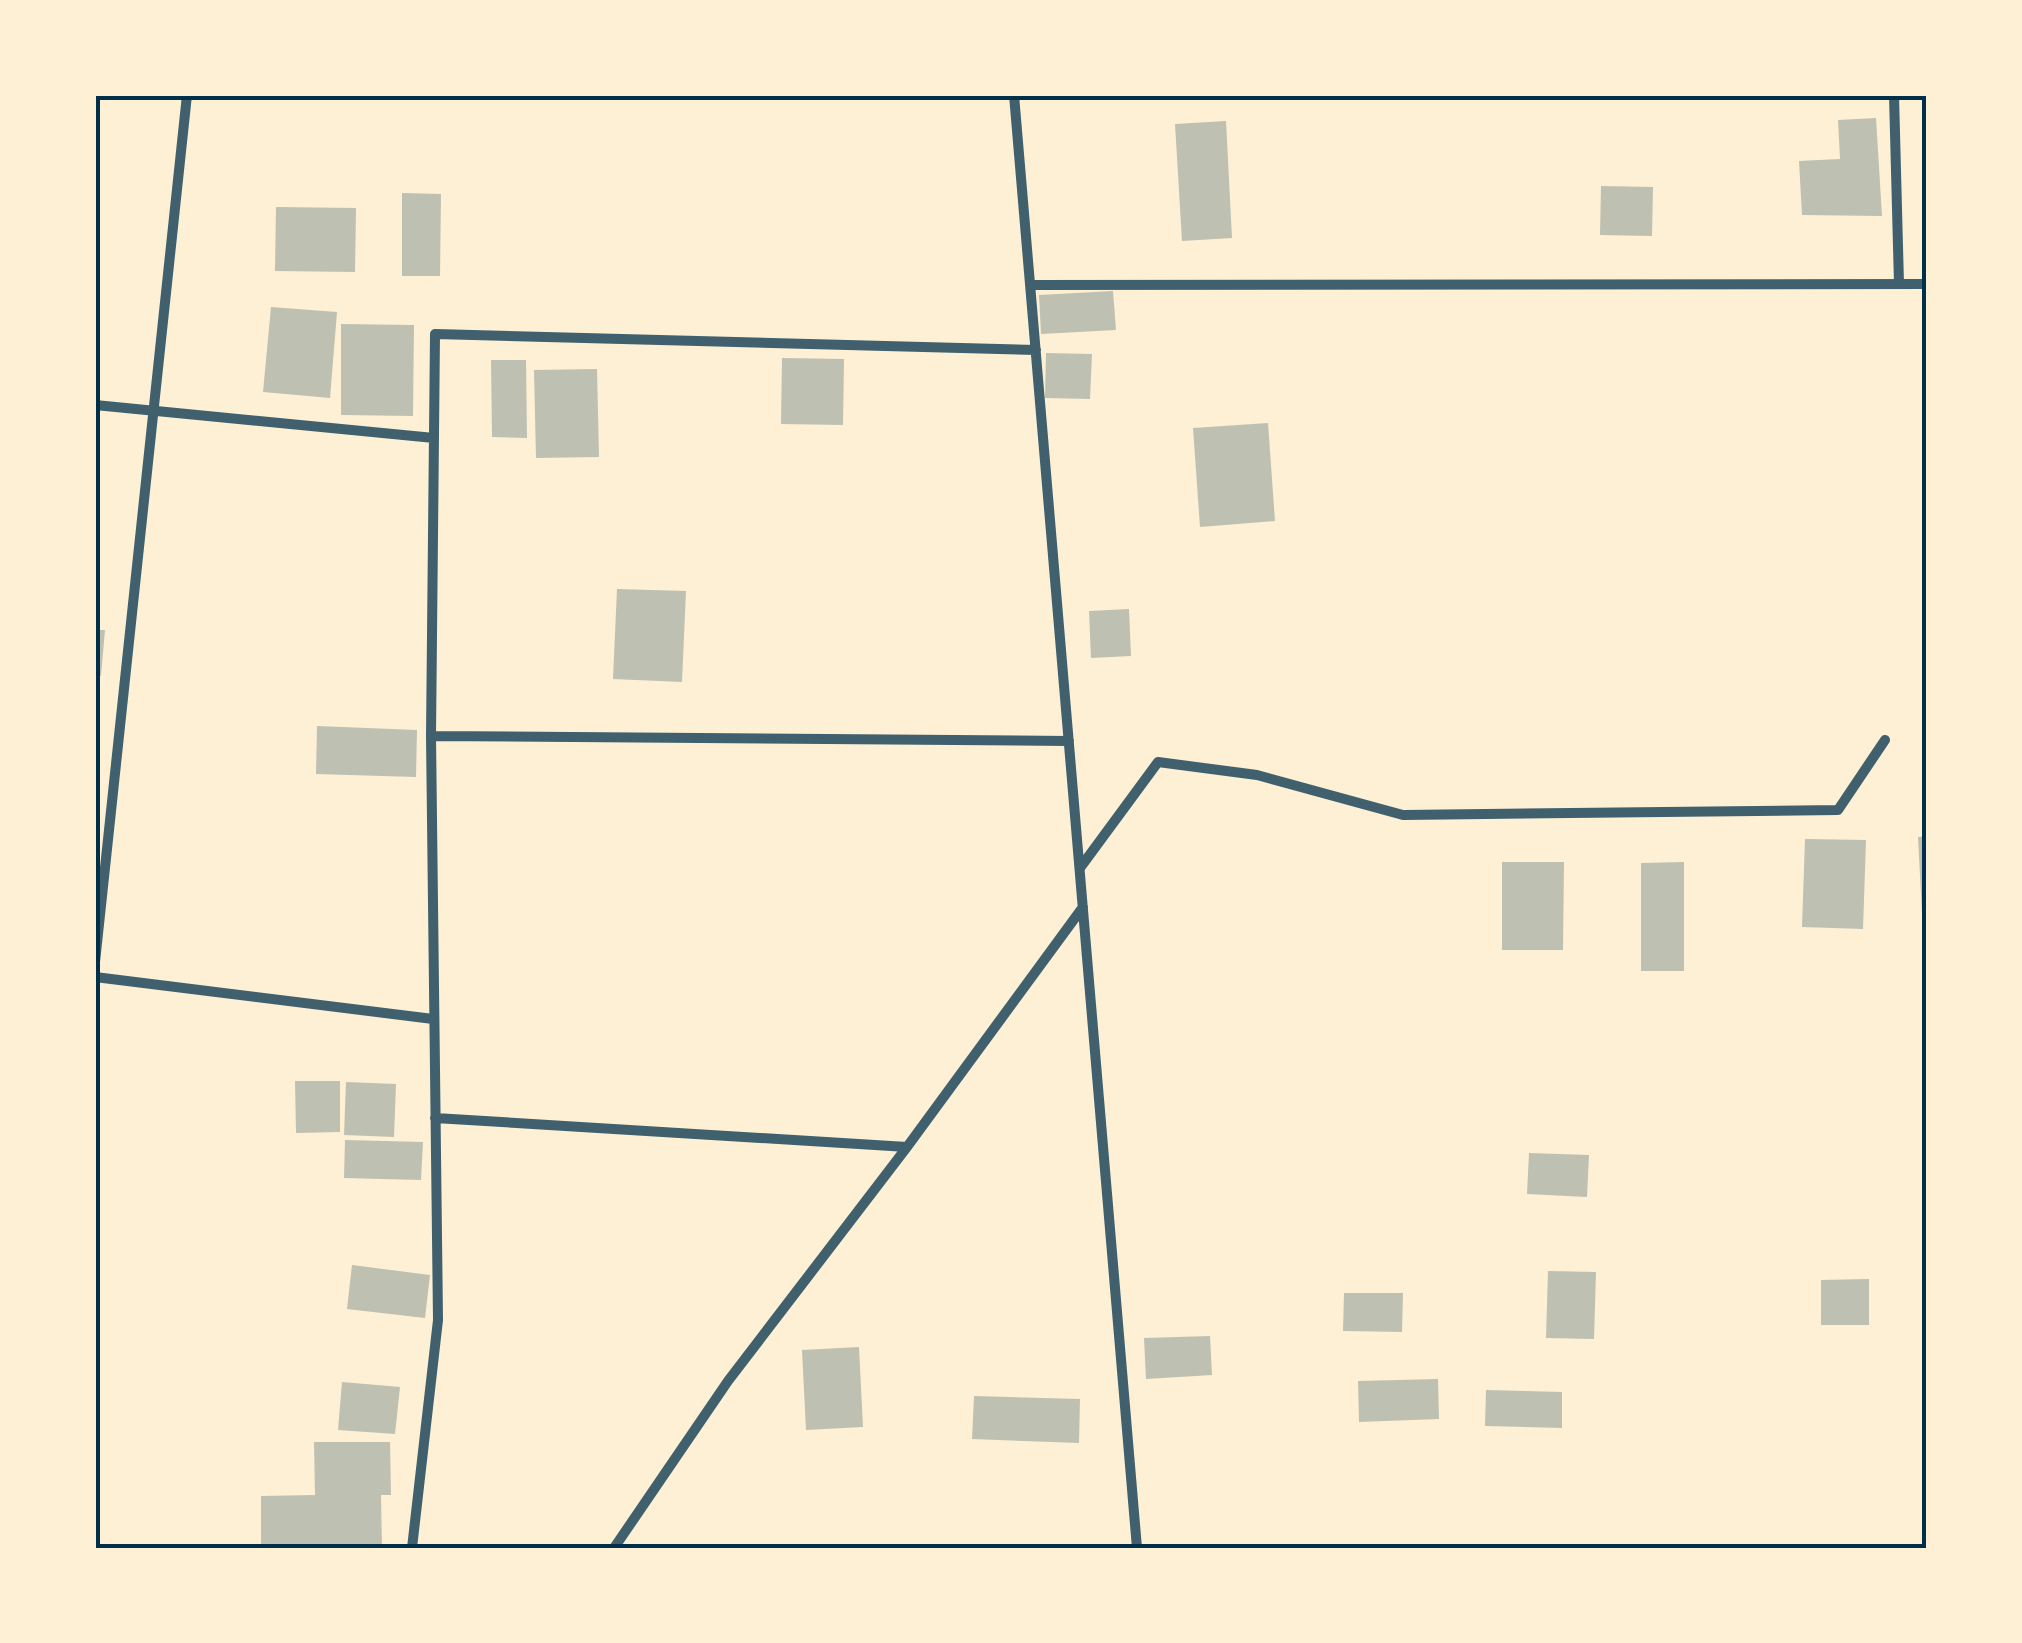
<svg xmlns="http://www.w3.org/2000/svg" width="2022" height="1643" font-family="'IBM Plex Sans',sans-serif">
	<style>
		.building { fill: #bec0b2 }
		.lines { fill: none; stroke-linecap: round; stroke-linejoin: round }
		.minor { stroke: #3f606c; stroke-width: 10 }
		.neatline { fill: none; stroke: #003049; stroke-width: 4 }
	</style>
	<rect width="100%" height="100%" fill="#fdf0d5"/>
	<!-- building -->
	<path class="building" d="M1876,118L1882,216L1802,215L1799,161L1840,159L1838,120Z
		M1226,121L1232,238L1182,241L1175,124Z
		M1601,186L1653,187L1652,236L1600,235Z
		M402,193L441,194L440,276H402Z
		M276,207L356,208L355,272L275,271Z
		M1113,291L1116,330L1041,334L1039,295Z
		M271,307L337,312L330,398L263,392Z
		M341,324L414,325L413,416L341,415Z
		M1046,353L1092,354L1090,399L1045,398Z
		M782,358L844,359L843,425L781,424Z
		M491,360H526L527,438L492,437Z
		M597,369L599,457L536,458L534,370Z
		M1268,423L1275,521L1200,527L1193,428Z
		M617,589L686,591L682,682L613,679Z
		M1129,609L1131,656L1091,658L1089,611Z
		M95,630H105L101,676L95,675Z
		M317,726L417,730L416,777L316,774Z
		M1927,836V914H1922L1918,837Z
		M1805,839L1866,840L1863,929L1802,927Z
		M1502,862H1564L1563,950H1502Z
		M1684,862V971H1641V863Z
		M295,1081H340V1132L296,1133Z
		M346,1082L396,1084L394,1137L344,1135Z
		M345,1140L423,1142L421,1180L344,1178Z
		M1529,1153L1589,1155L1587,1197L1527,1194Z
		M352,1265L430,1275L425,1318L347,1309Z
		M1548,1271L1596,1272L1594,1339L1546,1338Z
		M1869,1279V1325H1821V1280Z
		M1344,1293H1403L1402,1332L1343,1331Z
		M1210,1336L1212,1375L1146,1379L1144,1338Z
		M859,1347L863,1427L806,1430L802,1350Z
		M1438,1379L1439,1419L1359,1422L1358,1381Z
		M342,1382L400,1387L395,1434L338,1430Z
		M1486,1390L1562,1392V1428L1485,1426Z
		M974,1396L1080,1399L1079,1443L972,1439Z
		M314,1442H390L391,1495H381L382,1548H261V1496L315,1495Z"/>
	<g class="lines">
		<!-- minor -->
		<path class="minor" d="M1014,95L1137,1548
			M1894,95L1899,284
			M1030,285L1927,284
			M95,405L434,438
			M431,736L1069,741
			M1080,868L1158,762L1257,775L1403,815L1838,810L1885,740
			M95,962L187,95
			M95,977L433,1019
			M435,1118L907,1147
			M412,1548L438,1320L431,736L435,334L1036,350
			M614,1548L728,1381L907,1147L1083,907"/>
	</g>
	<!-- border -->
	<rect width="2022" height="1643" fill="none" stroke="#fdf0d5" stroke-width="195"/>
	<rect x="98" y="98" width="1826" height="1448" class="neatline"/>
</svg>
